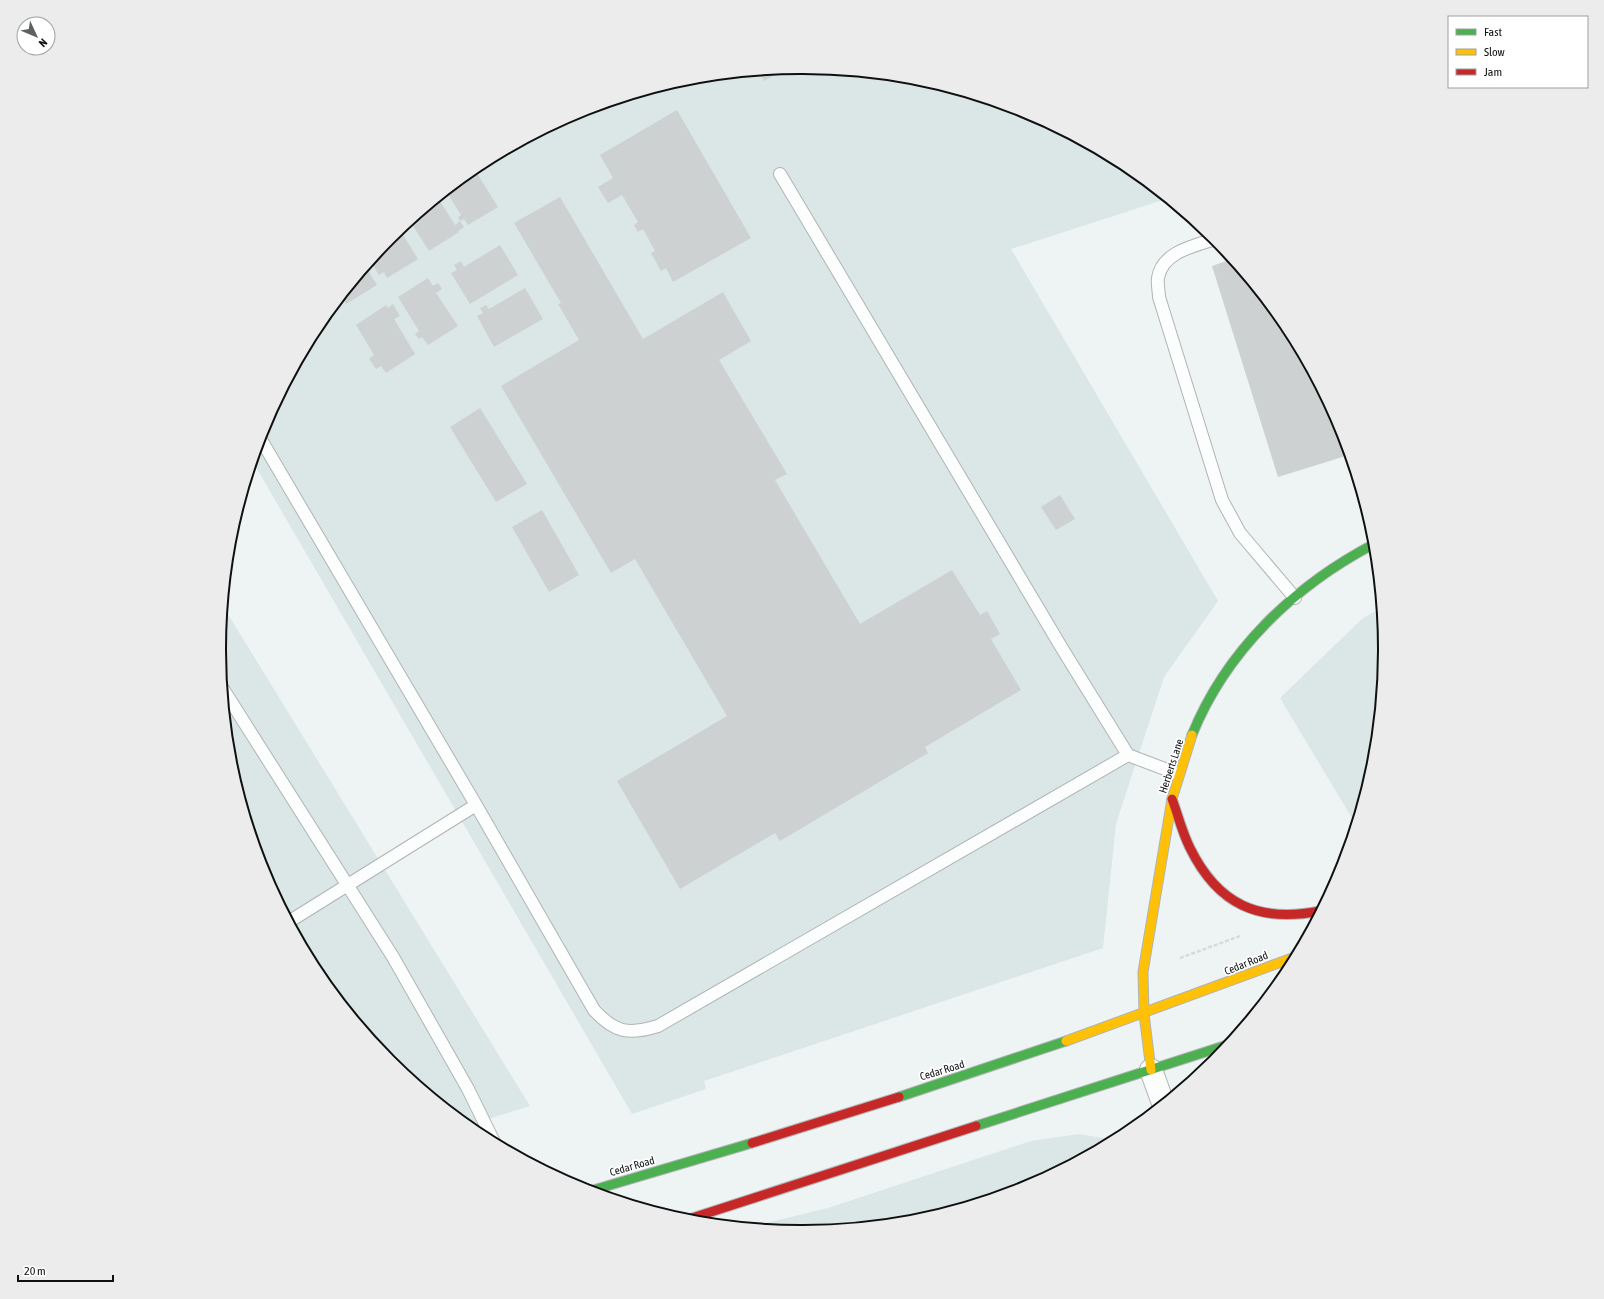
<svg xmlns="http://www.w3.org/2000/svg" width="1604" height="1299" font-family="'Asap Condensed',sans-serif">
	<style>
		.built { fill: #dbe6e6 }
		.building { fill: #ced1d1 }
		.lines { fill: none; stroke-linecap: round; stroke-linejoin: round }
		.lane-casing { stroke: #b1b4b4; stroke-width: 14 }
		.street-casing { stroke: #b1b4b4; stroke-width: 24 }
		.fast-casing { stroke: #b1b4b4; stroke-width: 11 }
		.slow-casing { stroke: #b1b4b4; stroke-width: 11 }
		.jam-casing { stroke: #b1b4b4; stroke-width: 11 }
		.path { stroke: #d8d9d9; stroke-width: 2.5; stroke-dasharray: 4 2; stroke-linecap: butt }
		.lane { stroke: #fcfdfd; stroke-width: 12 }
		.street { stroke: #fcfdfd; stroke-width: 22 }
		.fast { stroke: #4caf50; stroke-width: 9 }
		.slow { stroke: #ffc107; stroke-width: 9 }
		.jam { stroke: #c62828; stroke-width: 9 }
		.labels { text-anchor: middle; stroke-width: 3.5; stroke-linejoin: round; paint-order: stroke }
		.street-label { font-size: 11px; fill: #0f1111; stroke: #fff }
		.rim { fill: none; stroke: #0f1111; stroke-width: 2 }
	</style>
	<rect width="100%" height="100%" fill="#eef3f3"/>
	<!-- built -->
	<path class="built" d="M802,67L916,78L1025,111L1126,165L1166,199L1011,249L1218,601L1164,677L1116,824L1103,948L704,1081L706,1089L632,1114L253,462L264,426L318,326L390,237L479,165L579,111L689,78Z
		M224,608L530,1106L468,1125L390,1061L318,973L264,872L231,763L220,649Z
		M1380,609L1384,650L1373,763L1355,823L1280,698L1363,618Z
		M1079,1134L1114,1140L1025,1188L915,1221L802,1232L750,1227L828,1208L1031,1141Z"/>
	<!-- building -->
	<path class="building" d="M786,69L764,81L759,71Z
		M677,110L751,238L673,282L666,268L661,271L651,253L655,251L643,229L638,232L634,225L638,222L622,195L608,203L598,187L613,178L600,155Z
		M479,165L480,167L475,170L498,207L468,225L464,219L460,221L458,217L461,215L446,191Z
		M560,197L643,339L723,292L751,341L719,360L787,474L775,480L860,624L952,570L980,615L987,611L1000,634L991,639L1021,690L925,747L928,753L780,841L775,833L680,889L617,781L727,716L635,559L611,573L501,386L579,340L558,304L561,303L514,223Z
		M438,198L455,225L460,221L464,227L458,231L459,232L429,251L410,221Z
		M400,230L418,259L387,278L384,272L379,275L372,264L377,261L374,257L390,237Z
		M500,245L518,275L470,304L451,273L457,270L454,265L461,261L464,267Z
		M1232,259L1286,326L1340,427L1349,455L1278,477L1212,266Z
		M366,267L377,285L346,304L342,296Z
		M428,278L433,286L438,283L442,289L436,293L458,326L428,345L422,337L419,339L415,334L419,331L398,297Z
		M525,288L543,319L494,347L477,316L483,313L480,308L486,305L489,309Z
		M393,304L400,316L394,319L415,354L386,373L381,366L376,369L369,359L374,355L356,325L386,305L388,308Z
		M480,408L527,484L496,502L450,427Z
		M1060,495L1075,519L1056,530L1041,507Z
		M542,510L579,575L549,592L512,527Z
		M231,763L240,776L236,779Z"/>
	<g class="lines">
		<defs>
			<path id="lane" d="M780,174L1063,650L1128,755L1178,774
				M1215,239C1194,246 1162,252 1158,278C1157,284 1159,291 1159,297L1222,500L1240,533L1295,598
				M260,438L476,805L594,1010C615,1033 629,1035 658,1026L1128,755
				M223,689L393,957L468,1089L494,1142
				M290,921L476,805"/>
			<path id="street" d="M1151,1070L1163,1103"/>
			<path id="fast" d="M1192,735C1226,651 1294,586 1374,544
				M899,1097L1066,1041
				M976,1126L1227,1045
				M590,1191L752,1143"/>
			<path id="slow" d="M1066,1041L1295,957
				M1151,1070L1144,1014L1143,972L1172,799L1192,735"/>
			<path id="jam" d="M1172,799C1178,815 1182,832 1190,848C1218,905 1259,923 1320,911
				M752,1143L899,1097
				M686,1220L976,1126"/>
		</defs>
		<!-- lane casing -->
		<use href="#lane" class="lane-casing"/>
		<!-- street casing -->
		<use href="#street" class="street-casing"/>
		<!-- fast casing -->
		<use href="#fast" class="fast-casing"/>
		<!-- slow casing -->
		<use href="#slow" class="slow-casing"/>
		<!-- jam casing -->
		<use href="#jam" class="jam-casing"/>
		<!-- path -->
		<path class="path" d="M1180,958L1240,936"/>
		<!-- lane -->
		<use href="#lane" class="lane"/>
		<!-- street -->
		<use href="#street" class="street"/>
		<!-- fast -->
		<use href="#fast" class="fast"/>
		<!-- slow -->
		<use href="#slow" class="slow"/>
		<!-- jam -->
		<use href="#jam" class="jam"/>
	</g>
	<g class="labels">
		<!-- street labels -->
		<g class="street-label">
			<text transform="translate(1171 766) rotate(-72)" y="4">Herberts Lane</text>
			<text transform="translate(1246 963) rotate(-22)" y="4">Cedar Road</text>
			<text transform="translate(942 1070) rotate(-17)" y="4">Cedar Road</text>
			<text transform="translate(632 1166) rotate(-16)" y="4">Cedar Road</text>
		</g>
	</g>
	<!-- crop -->
	<path d="M0 0H1604V1299H0ZM801 74H803A575 575 0 0 1 1378 649V650A575 575 0 0 1 803 1225H801A575 575 0 0 1 226 650V649A575 575 0 0 1 801 74Z" fill="#ececec" fill-rule="evenodd"/>
	<path class="rim" d="M801 74H803A575 575 0 0 1 1378 649V650A575 575 0 0 1 803 1225H801A575 575 0 0 1 226 650V649A575 575 0 0 1 801 74Z"/>
	<!-- legend -->
	<rect x="1448" y="16" width="140" height="72" fill="#ffffff" stroke="#9fa0a0"/>
	<rect x="1456" y="29" width="20" height="6" fill="#4caf50" stroke="#9fa0a0"/>
	<text x="1484" y="36" font-size="12" fill="#0f1111">Fast</text>
	<rect x="1456" y="49" width="20" height="6" fill="#ffc107" stroke="#9fa0a0"/>
	<text x="1484" y="56" font-size="12" fill="#0f1111">Slow</text>
	<rect x="1456" y="69" width="20" height="6" fill="#c62828" stroke="#9fa0a0"/>
	<text x="1484" y="76" font-size="12" fill="#0f1111">Jam</text>
	<!-- north arrow -->
	<g transform="translate(36 36) rotate(134)"><circle r="19" fill="#ffffff" stroke="#9fa0a0"/>
	<path d="M0-3L7 15L0 10L-7 15Z" fill="#5d6060"/>
	<text y="-6" font-size="11" font-weight="bold" text-anchor="middle" fill="#0f1111">N</text>
	</g>
	<!-- scale -->
	<path d="M18 1275v6h95v-6" fill="none" stroke="#0f1111" stroke-width="2"/>
	<text x="24" y="1275" font-size="12" fill="#0f1111" stroke="#ffffff" stroke-width="3" paint-order="stroke">20 m</text>
</svg>
